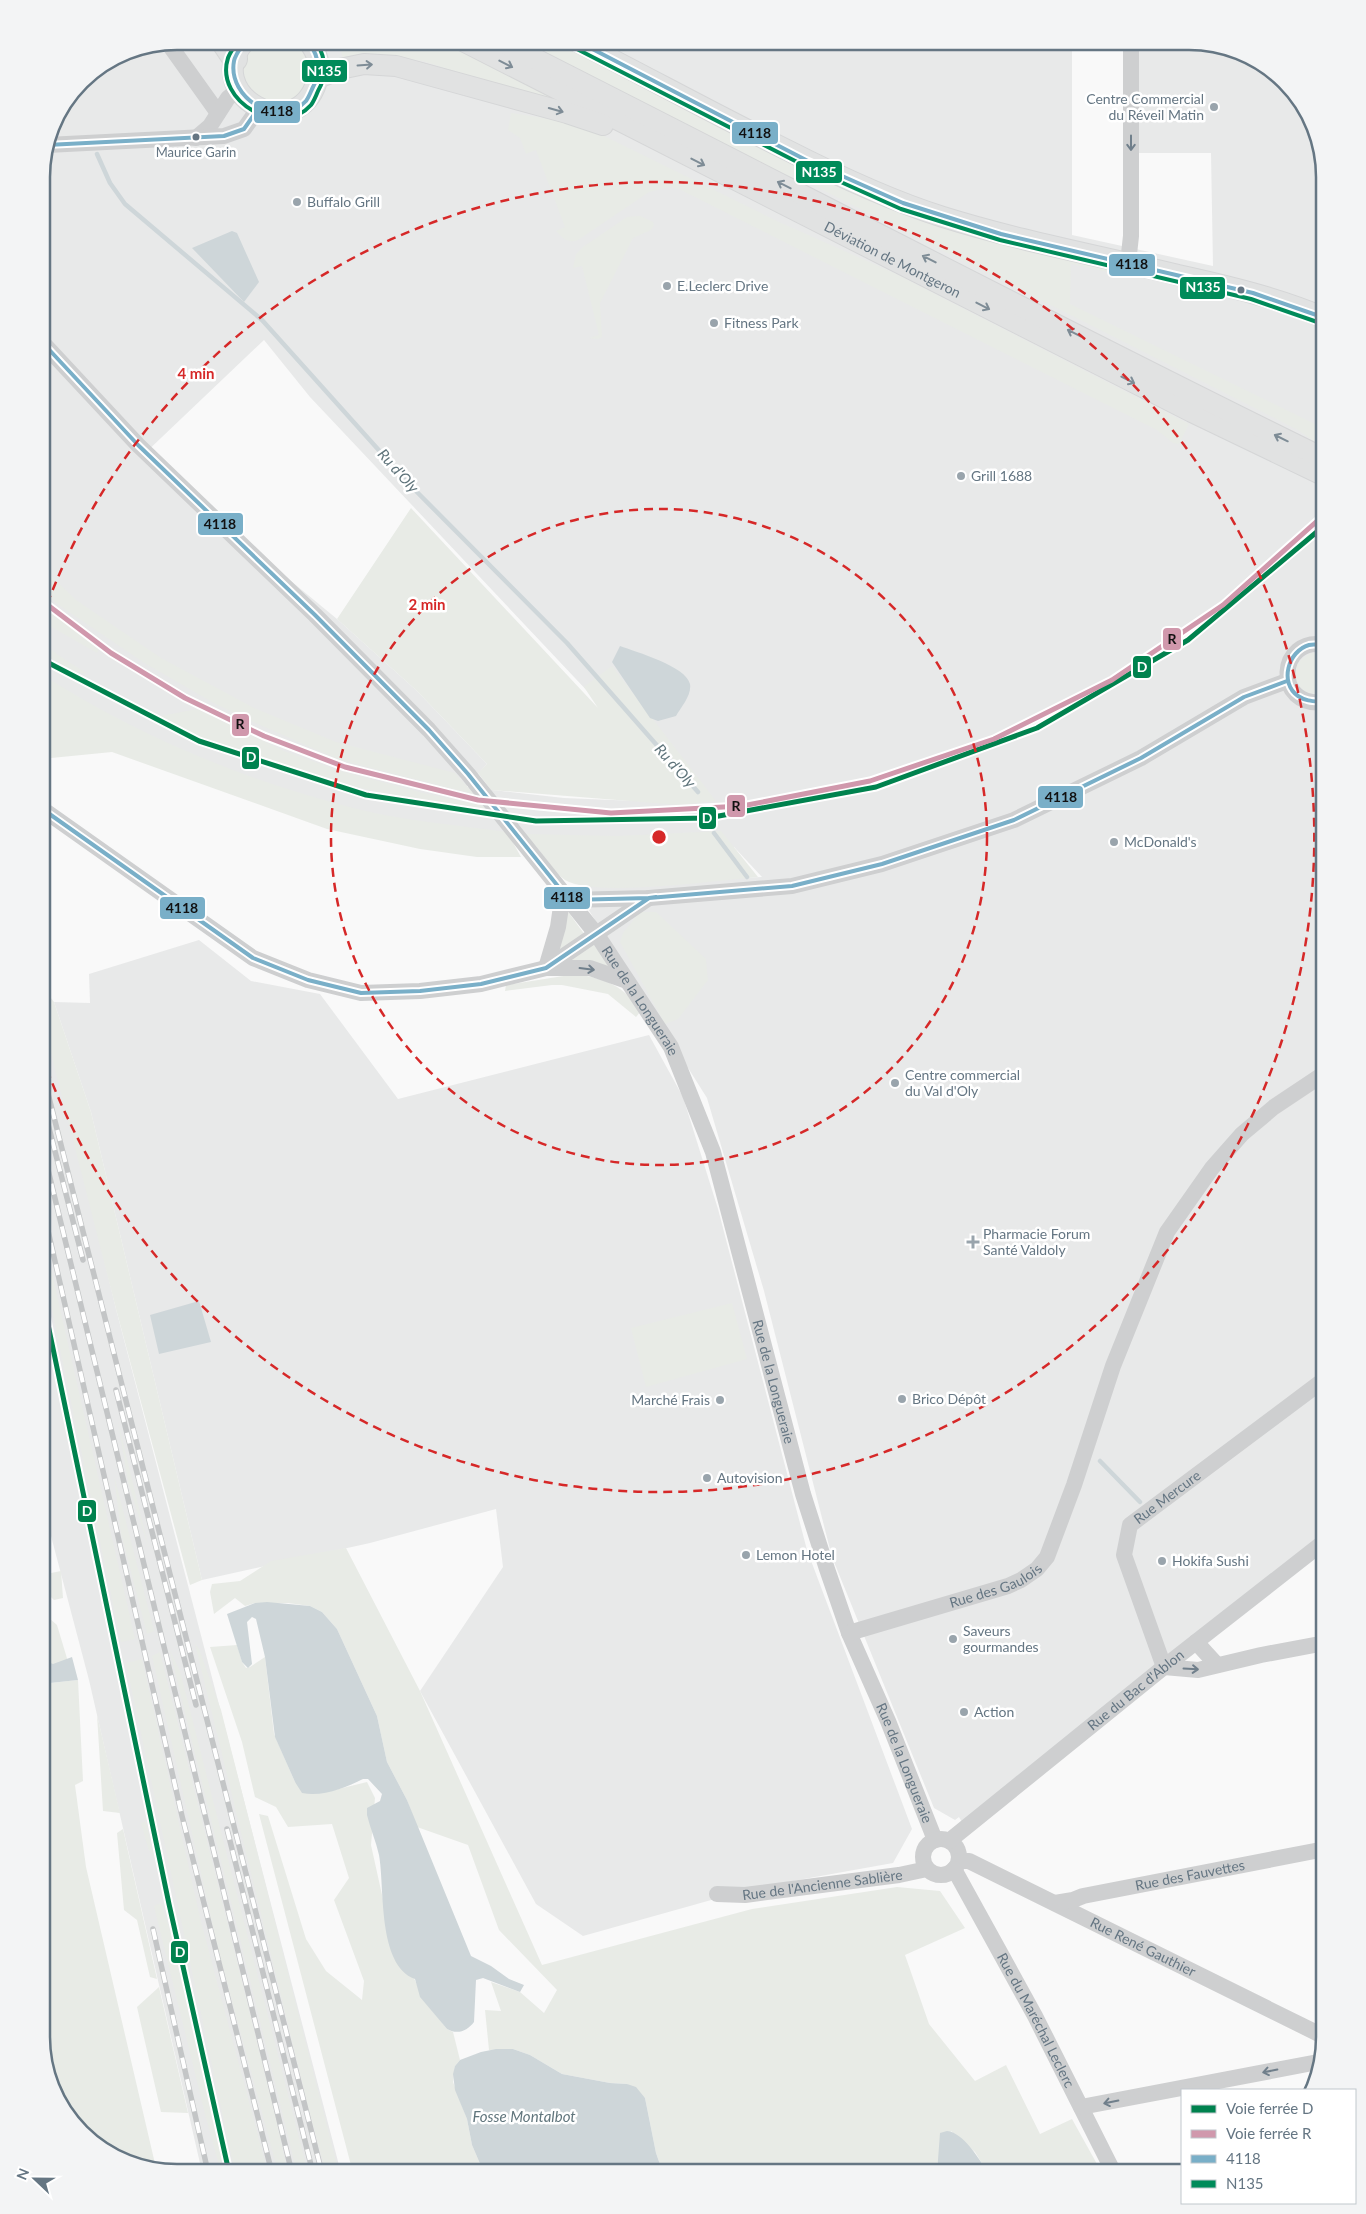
<svg xmlns="http://www.w3.org/2000/svg" width="1366" height="2214" font-family="Lato,sans-serif">
	<style>
		.built { fill: #e8e9e9; fill-rule: evenodd }
		.green { fill: #e8ebe6 }
		.water { fill: #ced6d9 }
		.lines { fill: none; stroke-linecap: round; stroke-linejoin: round }
		.stream { stroke: #ced6d9; stroke-width: 4.5 }
		.major-casing { stroke: #d5d6d7; stroke-width: 22 }
		.highway-casing { stroke: #d5d6d6; stroke-width: 26 }
		.minor { stroke: #cecfd0; stroke-width: 16 }
		.major { stroke: #e1e2e2; stroke-width: 20 }
		.highway { stroke: #e1e2e2; stroke-width: 24 }
		.rail-casing { stroke: #c3c5c6; stroke-width: 5.5 }
		.rail { stroke: #fff; stroke-width: 4; stroke-dasharray: 11; stroke-linecap: butt }
		.bus-1-casing { stroke: #fff; stroke-width: 8 }
		.bus-2-casing { stroke: #fff; stroke-width: 8 }
		.bus-1 { stroke: #79afc8; stroke-width: 4 }
		.bus-2 { stroke: #008b5a; stroke-width: 4 }
		.rail-1-casing { stroke: #fff; stroke-width: 9 }
		.rail-2-casing { stroke: #fff; stroke-width: 9 }
		.rail-1 { stroke: #00824e; stroke-width: 5 }
		.rail-2 { stroke: #d098ac; stroke-width: 5 }
		.oneway { stroke: #7e8c96 }
		.oneway2 { stroke: #707f8b }
		.ring { fill: none; stroke: #d62828; stroke-width: 2.5; stroke-dasharray: 9 6 }
		.poi-dot { fill: #99a4ac; stroke: #fff; stroke-width: 2 }
		.bus-dot { fill: #657683; stroke: #fff; stroke-width: 2 }
		.labels { text-anchor: middle; stroke-width: 5; stroke-linejoin: round; paint-order: stroke }
		.bus-label { font-size: 13px; fill: #657683; stroke: #fff }
		.poi-label { font-size: 14px; fill: #657683; stroke: #fff; text-anchor: start }
		.street-label { font-size: 14px; fill: #657683; stroke: #fff }
		.water-label { font-size: 15px; font-style: italic; fill: #60757c; stroke: #fff }
		.rim { fill: none; stroke: #657683; stroke-width: 2.5 }
		.centre { fill: #d62828; stroke: #fff; stroke-width: 2.5 }
		.ring-label { font-size: 15px; text-anchor: middle; font-weight: bold; fill: #d62828; stroke: #fff; stroke-width: 5; stroke-linejoin: round; paint-order: stroke }
		.line-badge { stroke: #fff; stroke-width: 2 }
		.badge-label { font-size: 14px; text-anchor: middle; font-weight: bold; fill: #fff }
		.pale-badge-label { font-size: 14px; text-anchor: middle; font-weight: bold; fill: #111 }
	</style>
	<rect width="100%" height="100%" fill="#f9f9f9"/>
	<!-- built -->
	<path class="built" d="M177,41L1072,42V235L1213,266L1211,153H1137V42H1199L1265,64L1311,116L1318,146L1325,218V1540L966,1829L959,1817L955,1820L934,1808L832,1557L764,1291L707,1098L573,885L762,877L734,847L693,852L555,848L400,830L290,810L41,697L42,168L52,125L81,81L125,51ZM264,340L310,397L691,801L661,802L564,798L466,787L487,764L417,691L337,619L141,457Z
		M199,940L251,981L320,994L398,1099L649,1035L683,1097L718,1209L807,1550L912,1829L893,1863L754,1888L583,1936L536,1904L420,1691L503,1567L496,1509L370,1543L202,1580L91,1112L54,1002L90,1003L89,974Z
		M41,997L116,1309L341,2173L202,2172L89,1680L41,1498Z"/>
	<!-- green -->
	<path class="green" d="M258,41H295C304,47 311,59 309,71C299,138 205,80 258,41Z
		M338,41H442L572,106V108L423,61L376,55L343,58Z
		M522,41H561L842,185L1124,269L1125,276L1071,264L1070,304L1325,429V449L1298,430L793,175L791,177L768,166Z
		M511,113L550,119L596,132L779,222L894,273L1189,424L1179,444L1173,443L1157,430L679,189L669,187L649,192L578,240C568,244 563,238 556,231L565,227L536,150L526,154L520,138L508,130Z
		M640,216L653,222L654,225L651,230L633,238L600,303L602,337L598,339L589,338L599,335L582,266L573,268L576,254L583,247L627,217Z
		M411,508L598,708L584,687L612,666L716,801L679,805L491,790L478,773L487,764L417,691L337,619Z
		M41,566L76,600L161,658L254,708L336,742L455,773L474,794L340,760L251,721L212,702L143,662L56,603L41,589Z
		M41,605L99,649L97,653L41,621Z
		M41,641L58,655L86,673L73,672L41,652Z
		M1312,653L1325,654V693C1295,701 1283,664 1312,653Z
		M41,674C138,736 246,781 357,809C406,821 457,825 507,832L521,857H477L420,849L327,829L112,752L41,759Z
		M197,709L284,751L337,770L423,793L481,805L490,811C397,798 304,779 217,745C196,737 175,726 155,717Z
		M721,831L758,877C719,880 595,898 565,880C556,874 535,844 526,834L618,836Z
		M566,909L585,935L558,951Z
		M640,912H656L706,959L708,980L678,1019L665,1024L620,942L623,933Z
		M593,944L608,963L610,968L567,961Z
		M576,974C606,979 623,985 641,1011L636,1017L608,994L562,985H552L505,991L506,985Z
		M41,985L54,1002L91,1112L202,1580L190,1585L116,1309L41,1014Z
		M41,1225L135,1639L121,1642L41,1257Z
		M732,1303L747,1359L646,1387L631,1328Z
		M118,1422L149,1549L128,1482Z
		M114,1475L154,1631L147,1634L121,1533Z
		M41,1540L51,1573L61,1571L63,1598L54,1600L41,1587Z
		M346,1548L420,1691L542,1965L752,1909L897,1887L940,1891L965,1928L905,1955L929,2024L975,2081L1006,2065L1040,2134L1072,2119L1102,2173H988L975,2152L951,2131L937,2164V2173H663L656,2153L645,2098L627,2084L610,2083L562,2074L530,2055L513,2049L489,2050L485,2010L501,2011L491,1982L520,1992L544,2013L557,1990L499,1930L468,1845L417,1827L407,1800L387,1762L377,1716L337,1629L322,1612L310,1606L288,1603H255L245,1606L235,1598L214,1614L210,1592L212,1584L240,1581L271,1561Z
		M41,1611L57,1625L69,1665L41,1672Z
		M195,1644L199,1649L221,1710L339,2173H326L308,2106Z
		M237,1645L242,1662L246,1668L250,1667L265,1657L274,1734L295,1782L322,1793L367,1782L375,1798L371,1845L388,1922L425,2002L447,2029L453,2032L460,2060L455,2066L453,2082L467,2119L472,2145L484,2173H353L259,1814L268,1816L306,1939L326,1971L362,2000L364,1981L334,1900L349,1878L332,1824L288,1827L276,1807L255,1797L242,1742L210,1647Z
		M170,1651L180,1671L308,2173H297Z
		M160,1652L273,2107L288,2173L278,2172L218,1948L152,1656Z
		M142,1659L201,1922L268,2173L235,2172L126,1663Z
		M78,1680L83,1781L75,1785L86,1867L156,2168L102,2150L55,2098L41,2037V1686L50,1683Z
		M97,1715L120,1813L103,1811Z
		M146,1821L155,1861L148,1848L141,1823Z
		M123,1829L157,1979L150,1977L137,1920L124,1910L117,1833Z
		M161,1903L169,1927L226,2172H221L205,2114L154,1906Z
		M159,1987L188,2113L161,2112L137,2007Z"/>
	<!-- water -->
	<path class="water" d="M232,231L237,233L259,282L244,302L192,248Z
		M620,646C636,652 686,666 690,684C692,695 681,707 676,716L658,721L650,718L612,662Z
		M199,1301L211,1342L159,1354L150,1315Z
		M267,1602L310,1606L322,1612L337,1629L377,1716L387,1762L407,1800L471,1956L491,1966L509,1979L524,1985L520,1992L483,1978L476,1980L474,2022C467,2031 458,2035 447,2029L420,1997L415,1979C377,1965 385,1888 379,1855C376,1841 370,1828 367,1815V1808L380,1801L382,1794L368,1779H363C345,1788 323,1797 302,1793L295,1782L275,1737L265,1657L256,1619L252,1617L247,1622L252,1664L248,1668L242,1662L227,1614L255,1603Z
		M72,1657L78,1680L50,1683L41,1686V1659L53,1664Z
		M496,2049H513L530,2055L562,2074L610,2083L627,2084L636,2087L645,2098L656,2153L663,2173H484L472,2145L467,2119L455,2090L453,2074L455,2066L460,2060L481,2052Z
		M947,2131C963,2132 980,2160 988,2173H937L940,2133Z"/>
	<g class="lines">
		<!-- stream -->
		<path class="stream" d="M97,154L110,183L125,204L262,320L411,486L567,643L698,792
			M714,833L747,877
			M1100,1461L1140,1502"/>
		<defs>
			<g id="major">
				<path d="M245,41C199,93 296,149 317,81C322,67 317,52 308,41"/>
				<path id="s9" d="M463,41L1192,412L1325,476"/>
				<path d="M500,41C775,180 1048,323 1325,459"/>
				<path d="M576,41C647,77 716,115 787,150C838,176 889,200 943,217C1020,241 1100,256 1178,275C1228,286 1278,298 1325,318"/>
				<path d="M318,78L340,69L364,64L396,66L567,113L603,125"/>
			</g>
			<path id="highway" d="M223,41L235,59"/>
		</defs>
		<!-- major casing -->
		<use href="#major" class="major-casing"/>
		<!-- highway casing -->
		<use href="#highway" class="highway-casing"/>
		<!-- minor -->
		<g class="minor">
			<path d="M168,43L218,113"/>
			<path d="M196,138L210,126L228,98L238,90"/>
			<path d="M47,145L224,136L244,129L258,109"/>
			<path d="M1128,263L1131,236V42"/>
			<path id="s1" d="M42,342L138,445L315,615L429,730L468,774L597,935L671,1047L713,1152L803,1494L827,1569L849,1633L888,1721L935,1840"/>
			<path d="M1325,702C1272,709 1278,635 1325,645"/>
			<path d="M41,808L253,958L308,980L361,993L420,991L481,984L546,968H590L627,981"/>
			<path d="M569,900L649,898L792,886L882,864L1014,820L1141,758L1244,697L1287,681"/>
			<path d="M546,968L649,898"/>
			<path d="M546,968L558,927L563,893"/>
			<path id="s2" d="M849,1633L1008,1586L1021,1580L1037,1569L1047,1557L1074,1485L1113,1366L1167,1232L1212,1168L1242,1134L1274,1107L1325,1073"/>
			<path d="M1196,1642L1217,1665"/>
			<path id="s3" d="M1325,1643L1261,1655L1198,1670L1164,1667L1124,1555L1130,1525L1325,1379"/>
			<circle cx="941" cy="1857" r="18"/>
			<path id="s4" d="M949,1841L1164,1667L1325,1541"/>
			<path id="s5" d="M959,1861H969L1325,2037"/>
			<path id="s6" d="M954,1869L1035,2016L1114,2173"/>
			<path id="s7" d="M717,1894L745,1895L899,1875L927,1869"/>
			<path id="s8" d="M1055,1903L1073,1900L1083,1896L1325,1849"/>
			<path d="M1081,2107L1318,2062"/>
		</g>
		<!-- major -->
		<use href="#major" class="major"/>
		<!-- highway -->
		<use href="#highway" class="highway"/>
		<defs>
			<path id="rail" d="M41,1066L322,2173
				M41,1097L83,1260
				M41,1141L292,2173
				M41,1200L182,1816L272,2173
				M116,1390L196,1705
				M227,1829L313,2173
				M153,1929L208,2172"/>
		</defs>
		<!-- rail casing -->
		<use href="#rail" class="rail-casing"/>
		<!-- rail -->
		<use href="#rail" class="rail"/>
		<defs>
			<path id="bus-1" d="M245,41C241,47 235,55 234,61C227,98 279,130 306,101C309,97 311,91 313,87C322,71 319,56 308,41
				M577,41L806,160L903,203L1001,234L1253,293L1325,318
				M47,145L224,136L244,129L258,109
				M42,342L138,445L315,615L429,730L468,774L569,900L649,898L792,886L882,864L1014,820L1141,758L1244,697L1287,681
				M1325,702C1315,701 1307,702 1298,696C1279,683 1288,651 1309,645C1313,644 1320,645 1325,645
				M41,808L253,958L308,980L361,993L420,991L481,984L546,968L649,898L656,897"/>
			<path id="bus-2" d="M238,41C235,46 230,52 228,58C214,102 281,139 311,105C314,101 316,96 318,91C328,74 326,58 316,41
				M573,47L803,165L901,209L1000,240L1251,299L1323,324"/>
		</defs>
		<!-- bus-1 casing -->
		<use href="#bus-1" class="bus-1-casing"/>
		<!-- bus-2 casing -->
		<use href="#bus-2" class="bus-2-casing"/>
		<!-- bus-1 -->
		<use href="#bus-1" class="bus-1"/>
		<!-- bus-2 -->
		<use href="#bus-2" class="bus-2"/>
		<defs>
			<path id="rail-1" d="M41,659L199,741L366,795L536,821L708,818L876,787L1037,728L1188,640L1325,525
				M41,1291L169,1904L229,2172"/>
			<path id="rail-2" d="M41,600L111,653L185,698L264,736L345,767L478,800L611,813L742,806L870,781L994,739L1112,680L1223,605L1325,514"/>
		</defs>
		<!-- rail-1 casing -->
		<use href="#rail-1" class="rail-1-casing"/>
		<!-- rail-2 casing -->
		<use href="#rail-2" class="rail-2-casing"/>
		<!-- rail-1 -->
		<use href="#rail-1" class="rail-1"/>
		<!-- rail-2 -->
		<use href="#rail-2" class="rail-2"/>
	</g>
	<!-- one-way arrows -->
	<defs><path id="oneway-shaft" d="M-6 0H5M1.5-3L5.5 0L1.5 3" fill="none" stroke-width="1.6" stroke-linecap="round" stroke-linejoin="round" transform="scale(1.25)"/></defs>
	<g class="oneway">
		<use href="#oneway-shaft" transform="translate(506 64) rotate(27)"/>
		<use href="#oneway-shaft" transform="translate(365 65) rotate(-4)"/>
		<use href="#oneway-shaft" transform="translate(556 110) rotate(16)"/>
		<use href="#oneway-shaft" transform="translate(698 162) rotate(27)"/>
		<use href="#oneway-shaft" transform="translate(784 185) rotate(-153)"/>
		<use href="#oneway-shaft" transform="translate(929 259) rotate(-153)"/>
		<use href="#oneway-shaft" transform="translate(983 306) rotate(27)"/>
		<use href="#oneway-shaft" transform="translate(1074 333) rotate(-153)"/>
		<use href="#oneway-shaft" transform="translate(1128 380) rotate(27)"/>
		<use href="#oneway-shaft" transform="translate(1281 438) rotate(-154)"/>
	</g>
	<g class="oneway2">
		<use href="#oneway-shaft" transform="translate(1131 143) rotate(90)"/>
		<use href="#oneway-shaft" transform="translate(587 969) rotate(7)"/>
		<use href="#oneway-shaft" transform="translate(1191 1669) rotate(3)"/>
		<use href="#oneway-shaft" transform="translate(1270 2071) rotate(169)"/>
		<use href="#oneway-shaft" transform="translate(1111 2102) rotate(169)"/>
	</g>
	<!-- distance rings -->
	<g class="ring">
		<circle cx="659" cy="837" r="328"/>
		<path d="M42 618A655 655 0 1 1 42 1056"/>
	</g>
	<!-- markers -->
	<g class="poi-dot">
		<circle cx="1214" cy="107" r="5"/>
		<circle cx="297" cy="202" r="5"/>
		<circle cx="667" cy="286" r="5"/>
		<circle cx="714" cy="323" r="5"/>
		<circle cx="961" cy="476" r="5"/>
		<circle cx="1114" cy="842" r="5"/>
		<circle cx="895" cy="1083" r="5"/>
		<path d="M970.5 1234.5h5v5h5v5h-5v5h-5v-5h-5v-5h5z"/>
		<circle cx="902" cy="1399" r="5"/>
		<circle cx="720" cy="1400" r="5"/>
		<circle cx="707" cy="1478" r="5"/>
		<circle cx="746" cy="1555" r="5"/>
		<circle cx="1162" cy="1561" r="5"/>
		<circle cx="953" cy="1639" r="5"/>
		<circle cx="964" cy="1712" r="5"/>
	</g>
	<g class="bus-dot">
		<circle cx="196" cy="137" r="4.5"/>
		<circle cx="1241" cy="290" r="4.5"/>
	</g>
	<g class="labels">
		<!-- bus labels -->
		<g class="bus-label">
			<text x="196" y="157">Maurice Garin</text>
		</g>
		<!-- poi labels -->
		<g class="poi-label">
			<text x="1204" y="104" text-anchor="end">Centre Commercial<tspan x="1204" dy="16">du Réveil Matin</tspan></text>
			<text x="307" y="207">Buffalo Grill</text>
			<text x="677" y="291">E.Leclerc Drive</text>
			<text x="724" y="328">Fitness Park</text>
			<text x="971" y="481">Grill 1688</text>
			<text x="1124" y="847">McDonald's</text>
			<text x="905" y="1080">Centre commercial<tspan x="905" dy="16">du Val d'Oly</tspan></text>
			<text x="983" y="1239">Pharmacie Forum<tspan x="983" dy="16">Santé Valdoly</tspan></text>
			<text x="912" y="1404">Brico Dépôt</text>
			<text x="710" y="1405" text-anchor="end">Marché Frais</text>
			<text x="717" y="1483">Autovision</text>
			<text x="756" y="1560">Lemon Hotel</text>
			<text x="1172" y="1566">Hokifa Sushi</text>
			<text x="963" y="1636">Saveurs<tspan x="963" dy="16">gourmandes</tspan></text>
			<text x="974" y="1717">Action</text>
		</g>
		<!-- street labels -->
		<g class="street-label">
			<text dy="5" stroke="none"><textPath href="#s9" startOffset="482">Déviation de Montgeron</textPath></text>
			<text dy="5" stroke="none"><textPath href="#s1" startOffset="892">Rue de la Longueraie</textPath></text>
			<text dy="5" stroke="none"><textPath href="#s1" startOffset="1298">Rue de la Longueraie</textPath></text>
			<text dy="5" stroke="none"><textPath href="#s3" startOffset="360">Rue Mercure</textPath></text>
			<text dy="5" stroke="none"><textPath href="#s2" startOffset="154">Rue des Gaulois</textPath></text>
			<text dy="5" stroke="none"><textPath href="#s4" startOffset="240">Rue du Bac d'Ablon</textPath></text>
			<text dy="5" stroke="none"><textPath href="#s1" startOffset="1702">Rue de la Longueraie</textPath></text>
			<text dy="5" stroke="none"><textPath href="#s8" startOffset="138">Rue des Fauvettes</textPath></text>
			<text dy="5" stroke="none"><textPath href="#s7" startOffset="106">Rue de l'Ancienne Sablière</textPath></text>
			<text dy="5" stroke="none"><textPath href="#s5" startOffset="204">Rue René Gauthier</textPath></text>
			<text dy="5" stroke="none"><textPath href="#s6" startOffset="172">Rue du Maréchal Leclerc</textPath></text>
		</g>
		<!-- water labels -->
		<g class="water-label">
			<text transform="translate(398 471) rotate(48)" y="5">Ru d'Oly</text>
			<text transform="translate(675 766) rotate(48)" y="5">Ru d'Oly</text>
			<text x="524" y="2122">Fosse Montalbot</text>
		</g>
	</g>
	<!-- crop -->
	<path d="M0 0H1366V2214H0ZM177 50H1189A127 127 0 0 1 1316 177V2037A127 127 0 0 1 1189 2164H177A127 127 0 0 1 50 2037V177A127 127 0 0 1 177 50Z" fill="#f3f4f5" fill-rule="evenodd"/>
	<path class="rim" d="M177 50H1189A127 127 0 0 1 1316 177V2037A127 127 0 0 1 1189 2164H177A127 127 0 0 1 50 2037V177A127 127 0 0 1 177 50Z"/>
	<circle cx="659" cy="837" r="8" class="centre"/>
	<g class="ring-label">
		<text x="196" y="379">4 min</text>
		<text x="427" y="610">2 min</text>
	</g>
	<g class="line-badge">
		<rect x="301" y="59" width="47" height="24" rx="5" fill="#008b5a"/>
		<rect x="253" y="100" width="48" height="24" rx="5" fill="#79afc8"/>
		<rect x="731" y="121" width="48" height="24" rx="5" fill="#79afc8"/>
		<rect x="795" y="160" width="48" height="24" rx="5" fill="#008b5a"/>
		<rect x="1108" y="253" width="48" height="24" rx="5" fill="#79afc8"/>
		<rect x="1179" y="276" width="47" height="24" rx="5" fill="#008b5a"/>
		<rect x="197" y="512" width="47" height="24" rx="5" fill="#79afc8"/>
		<rect x="1162" y="627" width="20" height="24" rx="5" fill="#d098ac"/>
		<rect x="1132" y="655" width="20" height="24" rx="5" fill="#00824e"/>
		<rect x="231" y="713" width="19" height="24" rx="5" fill="#d098ac"/>
		<rect x="241" y="746" width="19" height="24" rx="5" fill="#00824e"/>
		<rect x="1037" y="785" width="47" height="24" rx="5" fill="#79afc8"/>
		<rect x="726" y="794" width="20" height="24" rx="5" fill="#d098ac"/>
		<rect x="698" y="806" width="19" height="24" rx="5" fill="#00824e"/>
		<rect x="543" y="886" width="48" height="24" rx="5" fill="#79afc8"/>
		<rect x="159" y="896" width="47" height="24" rx="5" fill="#79afc8"/>
		<rect x="77" y="1499" width="20" height="24" rx="5" fill="#00824e"/>
		<rect x="170" y="1940" width="19" height="24" rx="5" fill="#00824e"/>
	</g>
	<g class="badge-label">
		<text x="324" y="76">N135</text>
		<text x="819" y="177">N135</text>
		<text x="1203" y="292">N135</text>
		<text x="1142" y="672">D</text>
		<text x="251" y="762">D</text>
		<text x="707" y="823">D</text>
		<text x="87" y="1516">D</text>
		<text x="180" y="1957">D</text>
	</g>
	<g class="pale-badge-label">
		<text x="277" y="116">4118</text>
		<text x="755" y="138">4118</text>
		<text x="1132" y="269">4118</text>
		<text x="220" y="529">4118</text>
		<text x="1172" y="644">R</text>
		<text x="240" y="729">R</text>
		<text x="1061" y="802">4118</text>
		<text x="736" y="811">R</text>
		<text x="567" y="902">4118</text>
		<text x="182" y="913">4118</text>
	</g>
	<!-- legend -->
	<rect x="1181" y="2089" width="175" height="115" fill="#ffffff" stroke="#c1c8cd"/>
	<rect x="1191" y="2105" width="25" height="8" fill="#00824e" stroke="#c1c8cd"/>
	<text x="1226" y="2114" font-size="15" fill="#657683">Voie ferrée D</text>
	<rect x="1191" y="2130" width="25" height="8" fill="#d098ac" stroke="#c1c8cd"/>
	<text x="1226" y="2139" font-size="15" fill="#657683">Voie ferrée R</text>
	<rect x="1191" y="2155" width="25" height="8" fill="#79afc8" stroke="#c1c8cd"/>
	<text x="1226" y="2164" font-size="15" fill="#657683">4118</text>
	<rect x="1191" y="2180" width="25" height="8" fill="#008b5a" stroke="#c1c8cd"/>
	<text x="1226" y="2189" font-size="15" fill="#657683">N135</text>
	<!-- north arrow -->
	<g transform="translate(35 2179) rotate(292)" stroke="#ffffff" stroke-width="4" paint-order="stroke">
	<path d="M0-4L9 19L0 12L-9 19Z" fill="#657683"/>
	<text y="-8" font-size="14" font-weight="bold" text-anchor="middle" fill="#657683">N</text>
	</g>
</svg>
